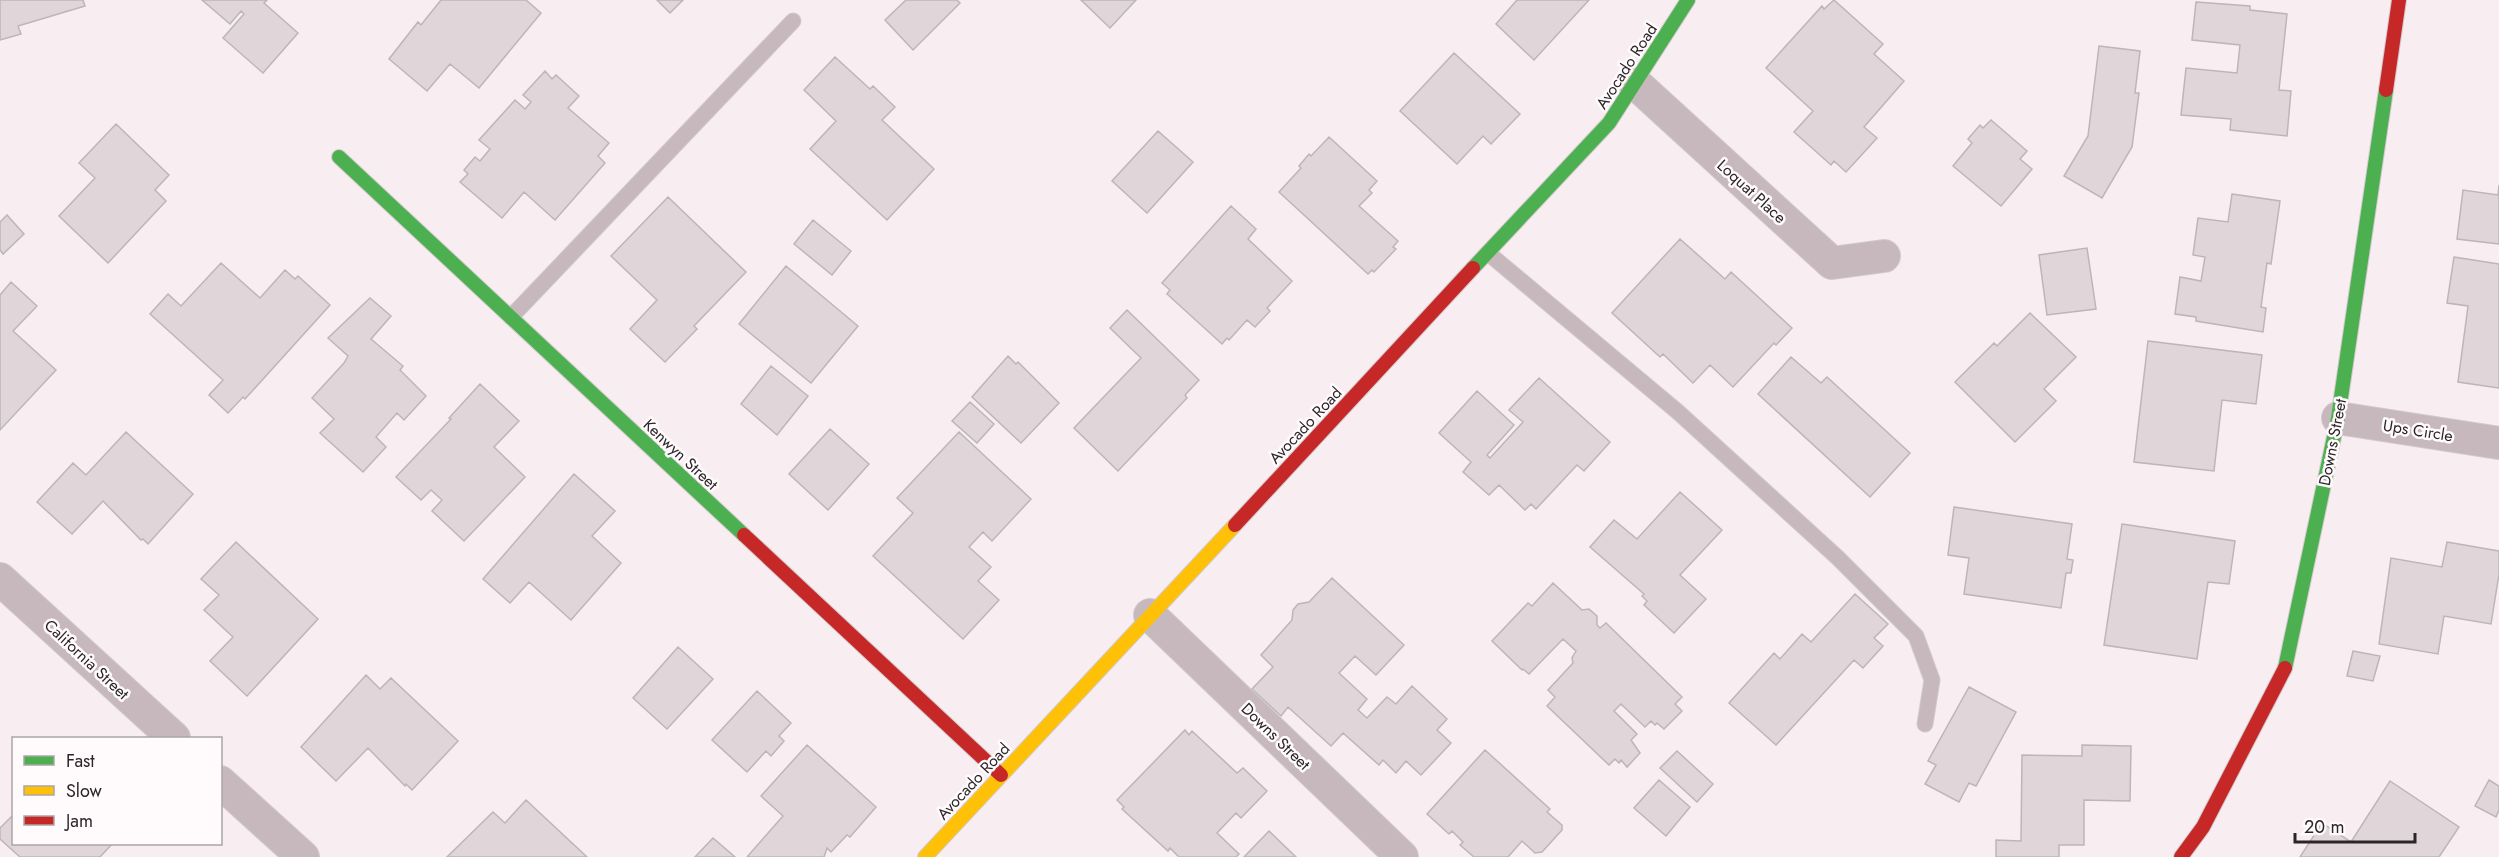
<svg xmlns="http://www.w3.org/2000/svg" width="2499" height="857" font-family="Jost,sans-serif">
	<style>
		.building { fill: #e0d6d9; stroke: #bdb5b7; stroke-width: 1.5 }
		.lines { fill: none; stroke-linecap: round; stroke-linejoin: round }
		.lane-casing { stroke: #d2cacd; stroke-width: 17 }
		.street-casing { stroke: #d2cacd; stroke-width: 34 }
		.fast-casing { stroke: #d2cacd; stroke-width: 16 }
		.slow-casing { stroke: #d2cacd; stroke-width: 16 }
		.jam-casing { stroke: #d2cacd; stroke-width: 16 }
		.lane { stroke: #c6b8bd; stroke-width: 15 }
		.street { stroke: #c6b8bd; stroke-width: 32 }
		.fast { stroke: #4caf50; stroke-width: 14 }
		.slow { stroke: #ffc107; stroke-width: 14 }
		.jam { stroke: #c62828; stroke-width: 14 }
		.labels { text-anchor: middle; stroke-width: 5; stroke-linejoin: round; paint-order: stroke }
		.street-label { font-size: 16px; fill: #2c2527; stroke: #fffbfc }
	</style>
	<rect width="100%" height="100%" fill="#f8edf0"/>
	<!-- building -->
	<path class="building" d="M0,0H83L85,6L18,26L21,34L0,40Z
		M202,0H267L264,3L298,33L263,73L223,38L244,14L241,11L230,24Z
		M441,0H526L541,13L479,88L450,64L427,91L389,59L418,22L421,25Z
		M657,0H683L670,13Z
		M906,0H957L960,3L913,50L885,20Z
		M1081,0H1136L1110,28Z
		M1517,0H1589L1534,60L1496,24Z
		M1834,0L1883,44L1874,54L1904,81L1864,127L1877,138L1846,172L1834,161L1831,165L1794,132L1813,111L1766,68L1822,6L1824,9Z
		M2196,2L2250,6V10L2287,14L2279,90L2291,91L2287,136L2230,130L2231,119L2181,115L2186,68L2237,73L2240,45L2192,40Z
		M2099,46L2140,51L2135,93H2139L2132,147L2102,198L2064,176L2088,136Z
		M1454,53L1520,114L1491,144L1483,136L1457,164L1400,111Z
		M835,57L870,89L873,86L895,107L882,120L934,169L887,220L810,149L836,121L804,90Z
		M545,71L552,79L556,75L579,96L568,108L609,143L598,156L605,163L555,220L524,192L502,218L460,182L468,174L464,170L475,157L480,161L490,149L479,140L515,100L525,109L531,102L523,95Z
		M1991,120L2027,151L2020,159L2032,169L2001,206L1953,166L1972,143L1968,139L1980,125L1983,128Z
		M116,124L169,175L155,190L166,201L108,263L59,216L95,178L79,163Z
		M1158,131L1193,162L1147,213L1112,181Z
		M1329,137L1377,181L1369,190L1372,193L1359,206L1398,241L1393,247L1396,249L1374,272L1372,270L1368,274L1279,192L1301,168L1299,166L1309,154L1311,156Z
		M2499,185V244L2457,239L2463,190L2498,195Z
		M2232,194L2280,201L2271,264L2267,263L2261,307L2266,308L2263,332L2196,321V317L2175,314L2180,277L2201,281L2205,257L2193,255L2198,218L2228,222Z
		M668,197L746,272L694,326L697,329L665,362L630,329L657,300L611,256Z
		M1231,206L1256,229L1248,239L1292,281L1267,308L1270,311L1255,327L1247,320L1229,340L1227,338L1222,344L1167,294L1170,290L1162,283Z
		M7,215L24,234L3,254L0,250V222Z
		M813,220L851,251L832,275L794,244Z
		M1680,239L1725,279L1731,272L1792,328L1776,345L1774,343L1733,387L1710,365L1693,383L1663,354L1660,357L1612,313Z
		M2087,248L2096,309L2047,315L2039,255Z
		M2454,257L2499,264V388L2458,382L2468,306L2447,303Z
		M221,263L260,298L285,270L295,279L298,276L330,305L245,399L243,397L228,413L209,395L223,380L150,314L168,294L181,306Z
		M786,266L858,326L811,383L739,324Z
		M11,282L37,306L13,331L56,370L0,430V295Z
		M370,298L391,316L371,339L403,366L400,370L426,396L404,420L397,413L376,437L386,447L363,472L320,433L334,419L312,398L344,363L348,356L328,338Z
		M1127,310L1199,380L1185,395L1187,398L1118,471L1074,428L1141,358L1110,328Z
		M2030,313L2076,357L2044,389L2056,401L2015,442L1955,382L1994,343L1997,346Z
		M2148,341L2262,355L2256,404L2222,400L2214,471L2134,462Z
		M1008,356L1016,364L1018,362L1059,403L1021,443L972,397Z
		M1791,357L1821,383L1827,377L1910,453L1870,497L1758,394Z
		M771,366L808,396L777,435L741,404Z
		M1539,378L1610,442L1584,471L1577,465L1536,509L1531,504L1525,510L1499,485L1489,495L1463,472L1471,462L1439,433L1477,391L1514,425L1487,455L1490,458L1523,422L1509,410Z
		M480,384L519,421L494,447L525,477L464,541L432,511L442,500L431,490L421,500L396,477L451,419L449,418Z
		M970,402L994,424L977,443L952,421Z
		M830,429L869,464L828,510L789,474Z
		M126,432L193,494L148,544L143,539L141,540L103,501L72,534L37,502L73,463L86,475Z
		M959,432L1031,499L992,541L983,532L969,547L991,567L978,581L999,600L963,639L873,556L913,513L897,498Z
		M574,474L615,511L592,536L621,563L571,620L529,582L510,603L483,579Z
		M1680,492L1722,530L1680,575L1706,599L1674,633L1644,605L1647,601L1642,596L1644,594L1590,547L1614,520L1637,539Z
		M1954,507L2072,524L2067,559L2073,560L2071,573H2066L2061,608L1964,594L1969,558L1948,555Z
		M2122,524L2235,541L2229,584L2208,582L2197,659L2104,645Z
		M236,542L318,619L247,696L210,661L233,637L204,610L219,595L201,579Z
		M2447,542L2499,551V574L2491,624L2444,616L2438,654L2379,644L2391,558L2442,567Z
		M1332,578L1404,645L1376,675L1355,656L1339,673L1367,699L1358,710L1367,718L1387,697L1396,704L1412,686L1447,719L1437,730L1451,743L1421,775L1406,761L1396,773L1383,760L1379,765L1343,733L1331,746L1288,707L1281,716L1252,689L1273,667L1261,655L1292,620L1293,610L1298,604L1309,602Z
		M1553,583L1582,610L1589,609L1597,616V625L1600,628L1606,623L1682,697L1675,704L1682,711L1664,729L1657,723L1655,725L1651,721L1645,727L1621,704L1614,711L1637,734L1631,740L1640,753L1627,767L1621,760L1619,763L1615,759L1609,765L1547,706L1555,697L1548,690L1573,663L1572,658L1576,651L1563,639L1529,674L1523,669L1522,670L1492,641L1528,603L1532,606Z
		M1855,594L1888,624L1874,638L1883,646L1863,668L1854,660L1776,745L1729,703L1774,653L1780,659L1802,634L1811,642Z
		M678,647L713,679L667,729L633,698Z
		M2353,651L2380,656L2373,681L2347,676Z
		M366,675L380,689L391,678L458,741L412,790L406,784L405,786L368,748L336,781L301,747Z
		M1969,687L2016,712L1976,786L1969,783L1959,802L1925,784L1936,765L1928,761Z
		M757,691L791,723L779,736L784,741L771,756L766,751L747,772L712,740Z
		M1185,730L1189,735L1192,731L1237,773L1243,768L1267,791L1241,818L1236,813L1217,833L1239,854L1236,857H1179L1170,848L1168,851L1122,809L1124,807L1117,800Z
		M807,745L876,807L850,837L847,835L831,852L827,848L824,857H747L783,816L761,796Z
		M2082,745L2131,746L2130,801L2084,800V845H2059V857H1996V840L2021,841L2022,755L2082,756Z
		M1485,750L1550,809L1547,812L1562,825V830L1542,852L1535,853L1522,841L1508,857H1474L1460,845L1463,842L1452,831L1449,834L1427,814Z
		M1677,751L1713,784L1697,802L1660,768Z
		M1659,780L1690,807L1666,836L1634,808Z
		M2489,780L2499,786V810L2496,817L2475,806Z
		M2390,781L2459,827L2439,857H2300L2322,823L2351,842Z
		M526,800L587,857H447L493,812L505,823Z
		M14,814V844H112L100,857H20L0,839V828Z
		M1269,831L1296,857H1244Z
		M713,838L735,857H695Z"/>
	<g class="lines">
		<defs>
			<path id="lane" d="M1488,253L1678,412L1838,558L1916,636L1932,680L1925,724
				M511,317L793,21"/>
			<path id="street" d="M1635,83L1832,263L1884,256
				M2338,418L2499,443
				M0,579L174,738
				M1150,615L1402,857
				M220,782L303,857"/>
			<path id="fast" d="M339,157L744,535
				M1473,268L1609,123L1688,0
				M2285,668L2338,418L2386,90"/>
			<path id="slow" d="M925,857L1235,525"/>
			<path id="jam" d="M2386,90L2399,0
				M1235,525L1473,268
				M744,535L1001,775
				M2181,857L2203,827L2285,668"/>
		</defs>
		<!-- lane casing -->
		<use href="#lane" class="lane-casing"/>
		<!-- street casing -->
		<use href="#street" class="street-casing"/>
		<!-- fast casing -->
		<use href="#fast" class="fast-casing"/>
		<!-- slow casing -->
		<use href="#slow" class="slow-casing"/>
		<!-- jam casing -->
		<use href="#jam" class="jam-casing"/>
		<!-- lane -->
		<use href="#lane" class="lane"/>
		<!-- street -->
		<use href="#street" class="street"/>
		<!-- fast -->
		<use href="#fast" class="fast"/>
		<!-- slow -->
		<use href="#slow" class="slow"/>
		<!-- jam -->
		<use href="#jam" class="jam"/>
	</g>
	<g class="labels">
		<!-- street labels -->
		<g class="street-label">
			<text transform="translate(1626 66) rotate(-57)" y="6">Avocado Road</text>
			<text transform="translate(1752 191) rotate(42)" y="6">Loquat Place</text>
			<text transform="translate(1305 425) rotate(-47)" y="6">Avocado Road</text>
			<text transform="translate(2418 430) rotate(9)" y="6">Ups Circle</text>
			<text transform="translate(2332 442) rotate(-79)" y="6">Downs Street</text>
			<text transform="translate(681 454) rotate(43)" y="6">Kenwyn Street</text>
			<text transform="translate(87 659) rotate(43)" y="6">California Street</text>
			<text transform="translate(1276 736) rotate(44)" y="6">Downs Street</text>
			<text transform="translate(973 781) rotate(-47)" y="6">Avocado Road</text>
		</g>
	</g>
	<!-- legend -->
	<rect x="12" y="737" width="210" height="108" fill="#fffbfc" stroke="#aba5a7" stroke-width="1.5"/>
	<rect x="24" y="756" width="30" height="9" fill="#4caf50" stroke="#aba5a7" stroke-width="1.5"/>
	<text x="66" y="767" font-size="18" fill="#2c2527">Fast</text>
	<rect x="24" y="786" width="30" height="9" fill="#ffc107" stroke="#aba5a7" stroke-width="1.5"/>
	<text x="66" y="797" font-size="18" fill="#2c2527">Slow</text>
	<rect x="24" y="816" width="30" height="9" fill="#c62828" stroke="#aba5a7" stroke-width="1.5"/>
	<text x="66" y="827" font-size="18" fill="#2c2527">Jam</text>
	<!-- scale -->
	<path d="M2295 833v9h120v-9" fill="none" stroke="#2c2527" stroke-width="3"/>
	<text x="2304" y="833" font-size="18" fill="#2c2527" stroke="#fffbfc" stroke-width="4.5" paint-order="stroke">20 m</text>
</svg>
